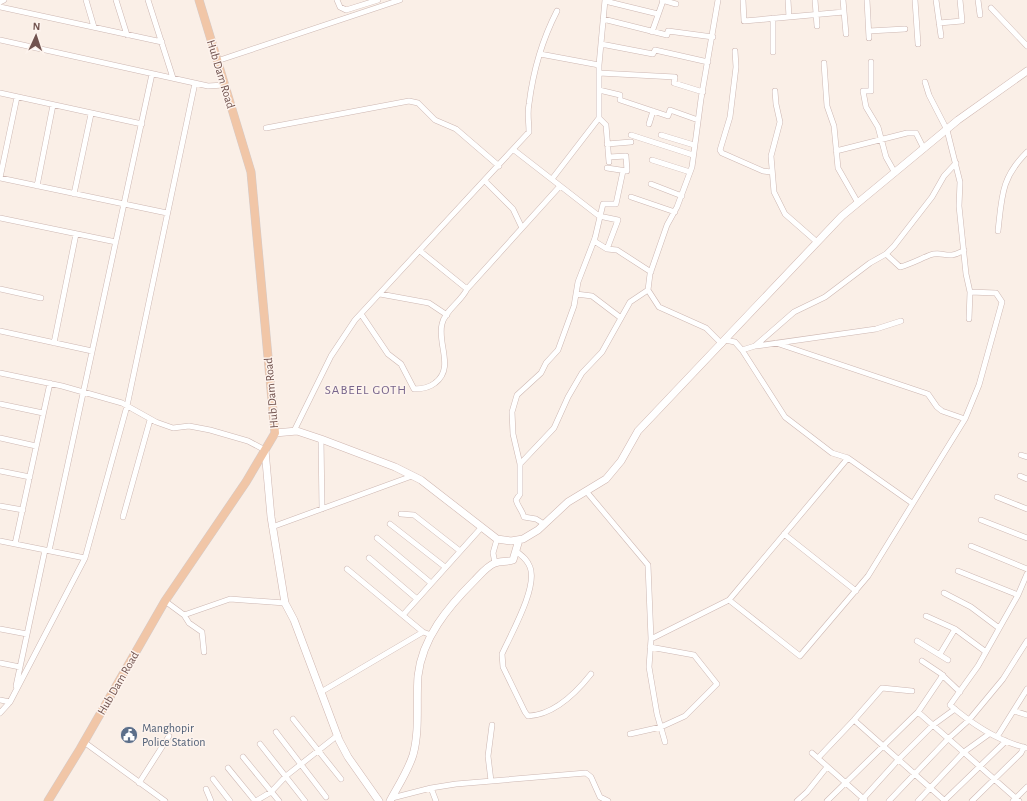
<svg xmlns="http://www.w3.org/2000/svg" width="1027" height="801" font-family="'Alegreya Sans',sans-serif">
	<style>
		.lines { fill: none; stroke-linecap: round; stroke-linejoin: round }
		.street-casing { stroke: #cdb7b2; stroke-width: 6 }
		.secondary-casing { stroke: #cfb6b0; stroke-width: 8 }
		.primary-casing { stroke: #d4cbca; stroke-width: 9 }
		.street { stroke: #fff; stroke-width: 5 }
		.secondary { stroke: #fff; stroke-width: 7 }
		.primary { stroke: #f1c6a7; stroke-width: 8 }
		.labels { text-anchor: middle; stroke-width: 3; stroke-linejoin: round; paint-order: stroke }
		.street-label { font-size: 12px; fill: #71534f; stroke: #fdf3ed }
		.service-label { font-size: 12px; fill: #4e5e75; stroke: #fdf3ed; text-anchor: start }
		.neighbourhood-label { font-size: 13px; letter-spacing: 1px; fill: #78668c; stroke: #fdf3ed }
	</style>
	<rect width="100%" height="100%" fill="#faefe7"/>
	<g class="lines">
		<defs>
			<path id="street" d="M86,0L94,27
				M116,0L127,35
				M148,0L173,78
				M337,0L340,7L346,10L378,0
				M662,0L676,4
				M743,0L744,21L844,12
				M788,0L789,17
				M815,0L817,26
				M843,0L846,34
				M867,0L869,38
				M915,0L918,44
				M936,0L941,36
				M978,0L980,15
				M605,1L658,14
				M0,2L4,0
				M0,7L162,42
				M991,8L1027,46
				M603,19L667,35L668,31L713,37
				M939,23L962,21L960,0
				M869,31L905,29
				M652,32L663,1
				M0,40L208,86L224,85
				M601,44L653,54L655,50L708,62
				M735,51L736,67L730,117L720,150L722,153L763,171L771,172
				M773,52V18
				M540,54L599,65
				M217,61L400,0
				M871,62V91H863L866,107L878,127L886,157L895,173
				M824,63L827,106L834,126L838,168L858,203
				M599,73L675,77L674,83L703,92
				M925,82L929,95L947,130L960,182L959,206L966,274L970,292L969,319
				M599,90L620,95V100L668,116L670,110L698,120
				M775,91L776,104L780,122L771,156L774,192L785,214L817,242
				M0,93L142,124
				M17,97L0,178L167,213
				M599,118L606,125L609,162
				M649,124L653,111
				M266,128L409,101L418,103L435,120L456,129L499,166
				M631,135L693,155
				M661,135L694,145
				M607,144L631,142
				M514,150L599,216L618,220L607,249
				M836,151L907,133H916L924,149
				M652,160L690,172
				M607,168L627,171L626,156L609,157
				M552,179L599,118V65L605,0
				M485,181L513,209L522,228
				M651,184L682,196
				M37,186L53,105
				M74,194L91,114
				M631,197L675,212
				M0,218L116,242
				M998,231C1002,196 1001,178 1027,152
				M594,241L607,249L617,250L651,272
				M886,254L900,267C911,264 920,259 930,255C943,250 947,261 964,250
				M0,289L41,298
				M467,289L560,186
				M648,290L659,307L706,328L722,344
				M380,294L429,303L447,315
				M576,294L592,296L621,318
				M361,314L388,354L401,364L414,389C422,389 429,388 435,383C455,368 437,344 442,324C445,310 461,302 467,289L420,251
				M0,331L92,351
				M725,340L735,342L742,350L755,346L794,312L825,297L870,263L886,254L894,246L932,197L944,176L956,163
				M54,343L76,234
				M776,343L928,394L937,407L942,411L965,419
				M756,346L876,329L901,321
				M742,350L785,417L832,453L848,458L912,503
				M0,373L62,386L122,403L156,422L173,428L189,426L210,430L248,441L265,450
				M0,404L43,413
				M294,431L331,356L355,320L529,132C529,123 527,113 529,104C533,72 542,40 557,11
				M0,438L36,446
				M321,439L322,509
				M1021,455L1027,457
				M520,464L554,428L568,397L582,373L602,352L630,302L648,290L650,274L667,225L677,207L692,167L701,99L718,0
				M0,471L30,477
				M1020,476L1027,479
				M586,491L648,565L651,639L649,667L657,714L665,742
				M997,497L1027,509
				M0,506L23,510
				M401,514L414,515L460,551
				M123,517L150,420
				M981,520L1027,538
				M390,524L445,567
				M544,524L536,519L524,517C522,510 518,507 516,500L520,494V464L513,434L512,412L517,395L541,373L546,363L558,350L574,306L578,282L595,238L603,204H616L623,171
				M272,527L412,476
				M784,534L856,591
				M377,538L431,583
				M0,541L85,558
				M15,544L50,383
				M971,546L1027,569
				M49,551L152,74
				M516,551C522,556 527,559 530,567C538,587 511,634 502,654L503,667L525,712L528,716C553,715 576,693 591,674
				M369,558L417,599
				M495,563L493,553L497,539
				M347,569L423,632
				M958,571L1018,595
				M1027,574L1018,595L978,666L950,705C973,725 997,741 1027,748
				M944,593L971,607L999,628
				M729,600L800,656L868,576L965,419L979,385L1002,302L996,293L970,292
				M165,601L184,615L189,623L202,632L204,652
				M184,615L230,599L285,603
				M403,615L481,528
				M926,616L955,629L986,652
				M0,629L27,634
				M651,639L729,600L848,458
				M917,641L948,660
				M940,654L955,629
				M922,661L940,673L960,692
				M0,663L20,667
				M16,686L45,550
				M321,692L423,632L431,635
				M0,700L10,702
				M1014,711L1027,715
				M918,712L1019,801
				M0,713L10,702L85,558L127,406L195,83
				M293,719L341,779
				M854,720L945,801
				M276,732L326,797
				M630,734L661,727L685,716L717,684L694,655L650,647
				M997,737L1027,689
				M84,742L165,801
				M260,744L305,801
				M812,753L865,800
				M243,757L279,801
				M818,758L854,720L882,688L912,691
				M228,768L255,801
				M213,779L230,801
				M491,781L488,756L492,725
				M139,783L169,736
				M431,788L436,801
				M206,789L211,801
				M392,798L431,788L456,784L586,773L591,777L600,797L608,801
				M256,801L271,792L286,776L338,735
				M797,801L807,792L827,767
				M827,801L918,712L943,675
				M861,801L898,760L933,725L955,709
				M889,801L948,739L969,720L1003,679L1027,641
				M918,801L964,752L989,734
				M944,801L1006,741
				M972,801L1021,753L1024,747
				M1013,801L1027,787"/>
			<path id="secondary" d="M275,433L297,431L321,439L395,467L421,480L497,539L511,541L523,539L538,530L568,502L606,479L621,461L638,431L842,216L958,120L1027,71
				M265,450L271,517L285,603L294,620L339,740L348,757L379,801
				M390,801C398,786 408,771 413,755C420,730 416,702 418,676C422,638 448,607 474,581C480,575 487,566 495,563C500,561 507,562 513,560L519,540"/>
			<path id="primary" d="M48,801L80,749L165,601L246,482L275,433L251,172L199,0"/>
		</defs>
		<!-- street casing -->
		<use href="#street" class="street-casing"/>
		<!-- secondary casing -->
		<use href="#secondary" class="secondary-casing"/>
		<!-- primary casing -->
		<use href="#primary" class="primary-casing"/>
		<!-- street -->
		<use href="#street" class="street"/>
		<!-- secondary -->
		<use href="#secondary" class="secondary"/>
		<!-- primary -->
		<use href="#primary" class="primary"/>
	</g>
	<!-- icons -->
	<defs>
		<symbol id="civic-disc" viewBox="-11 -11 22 22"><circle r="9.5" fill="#5c6f8a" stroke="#fdf3ed"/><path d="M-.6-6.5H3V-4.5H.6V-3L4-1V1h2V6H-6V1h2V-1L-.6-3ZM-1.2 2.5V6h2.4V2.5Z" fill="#fff"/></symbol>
	</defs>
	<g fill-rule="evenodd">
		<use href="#civic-disc" x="119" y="725" width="20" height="20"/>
	</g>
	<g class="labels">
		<!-- street labels -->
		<g class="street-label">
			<text transform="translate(221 74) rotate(73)" y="4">Hub Dam Road</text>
			<text transform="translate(271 393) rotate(-95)" y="4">Hub Dam Road</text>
			<text transform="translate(118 683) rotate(-60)" y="4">Hub Dam Road</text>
		</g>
		<!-- service labels -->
		<g class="service-label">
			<text x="142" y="732">Manghopir<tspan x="142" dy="14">Police Station</tspan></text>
		</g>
		<!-- neighbourhood labels -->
		<g class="neighbourhood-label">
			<text x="366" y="394">SABEEL GOTH</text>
		</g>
	</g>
	<!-- north arrow -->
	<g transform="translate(36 36) rotate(3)" stroke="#fdf3ed" stroke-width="3" paint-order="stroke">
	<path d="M0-3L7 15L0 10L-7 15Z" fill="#71534f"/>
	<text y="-6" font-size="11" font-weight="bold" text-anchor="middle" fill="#71534f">N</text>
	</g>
</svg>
